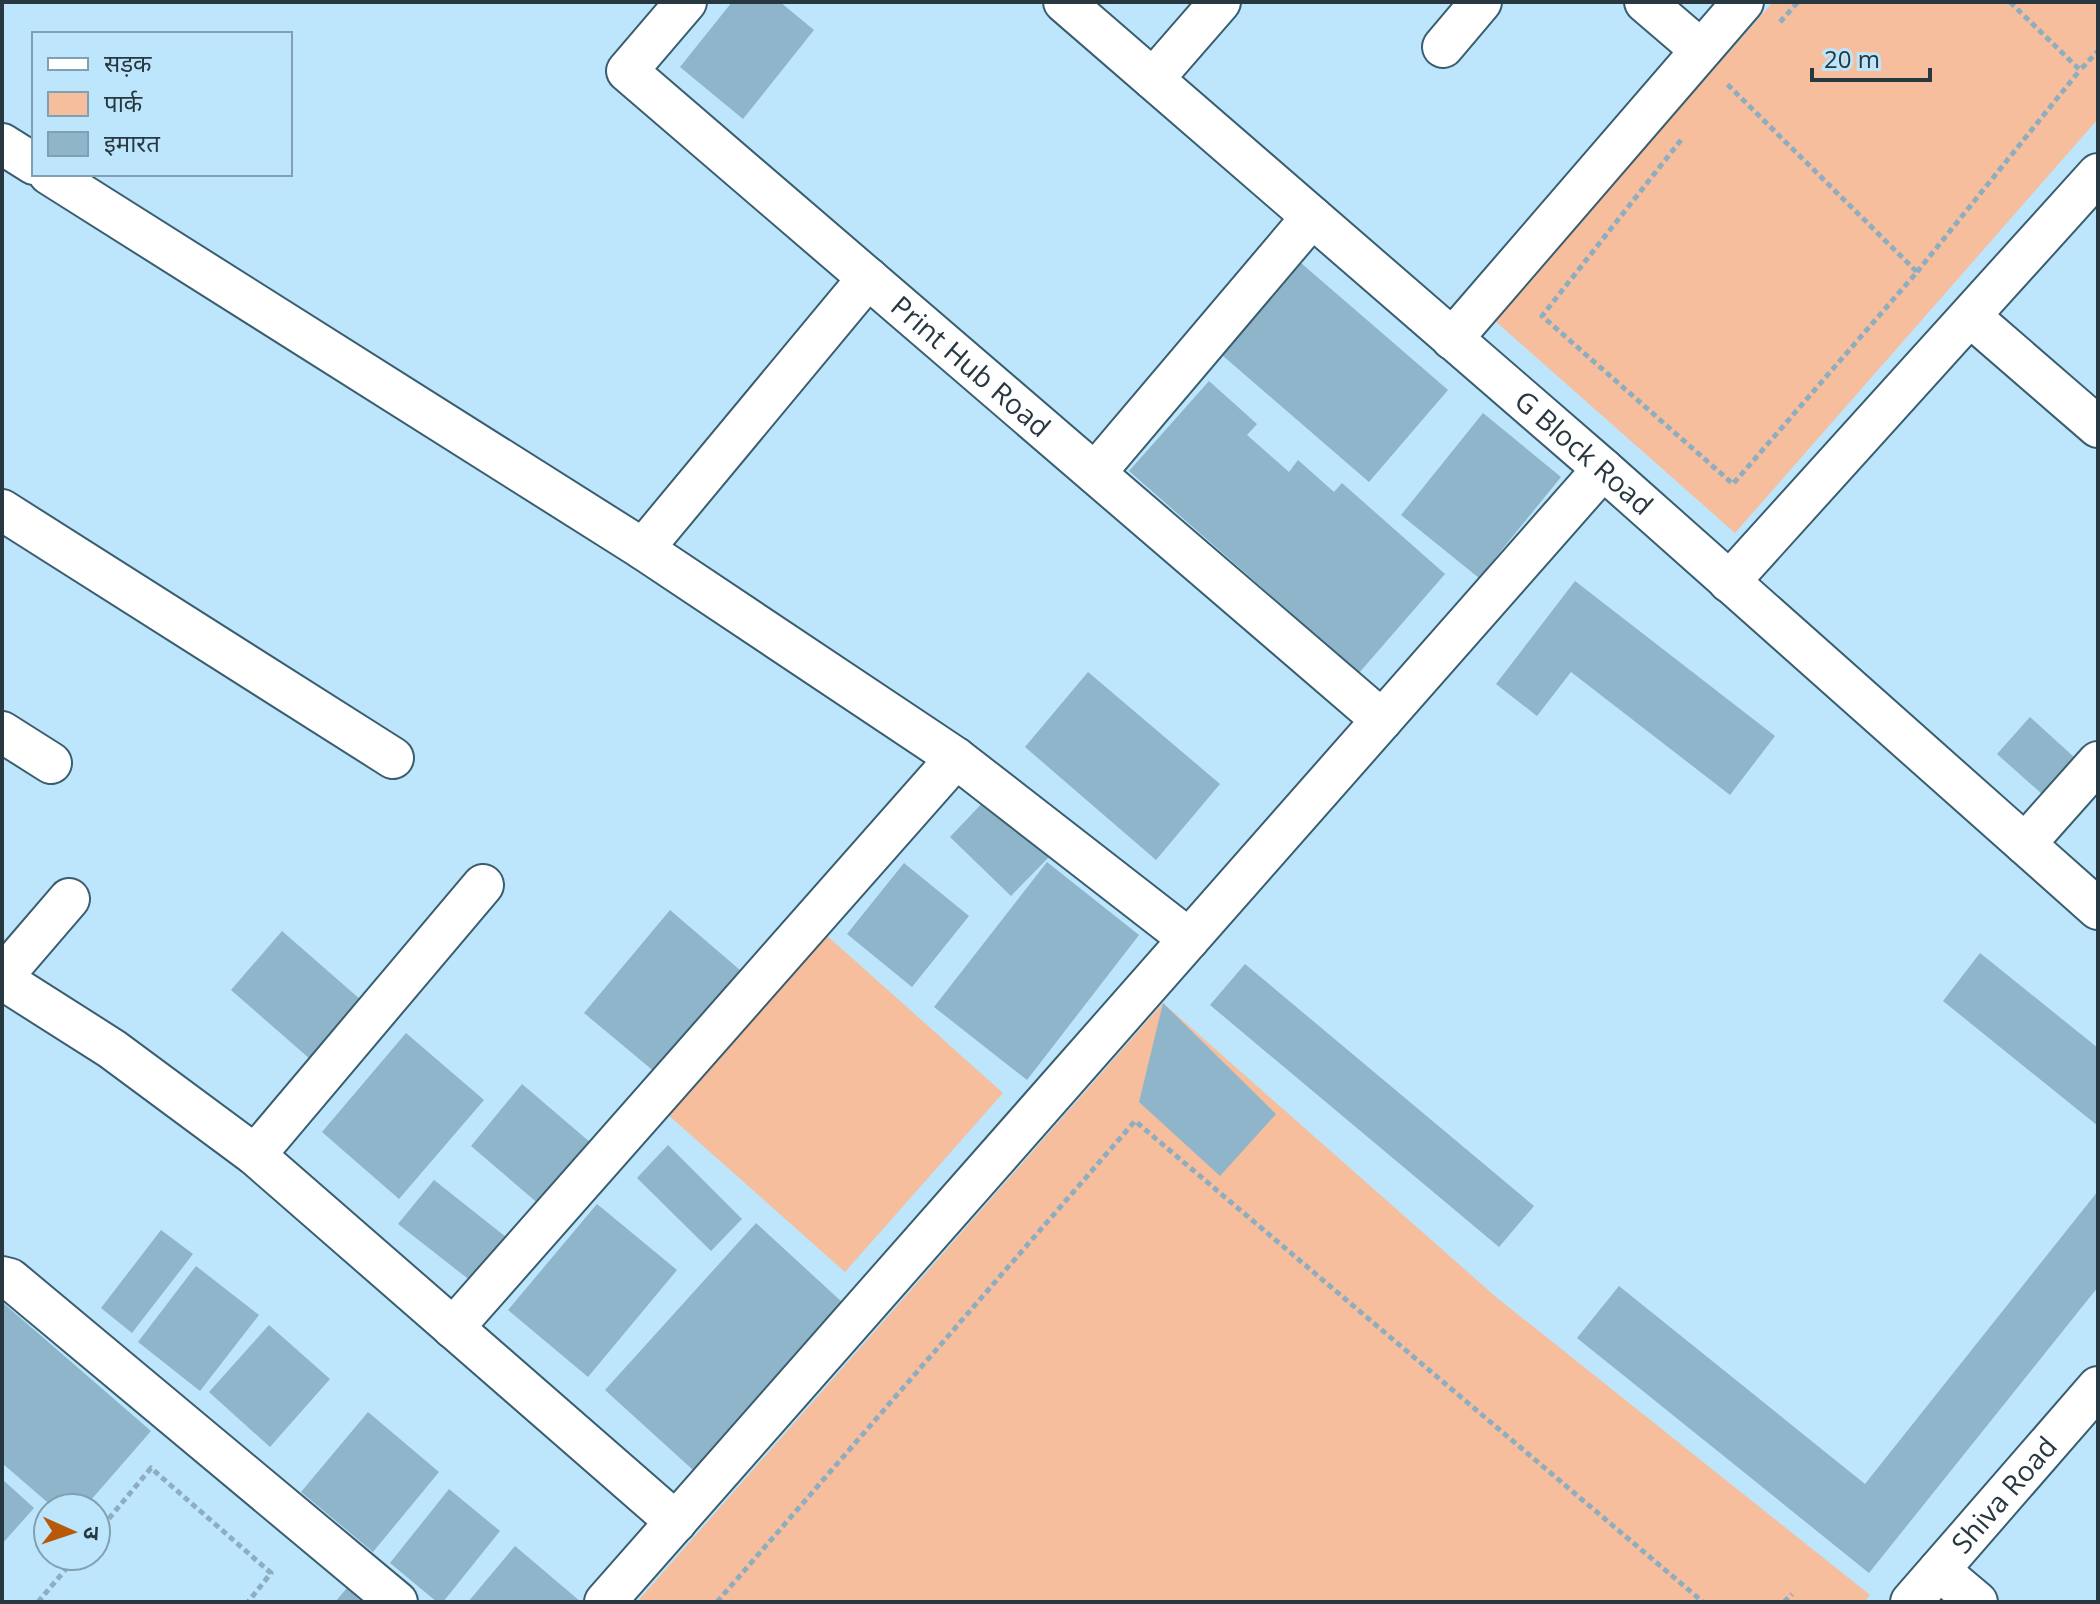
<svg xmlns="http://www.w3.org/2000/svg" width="2100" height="1604" font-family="'Open Sans','Noto Sans Devanagari',sans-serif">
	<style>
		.green { fill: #f6be9d }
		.building { fill: #8eb5c9 }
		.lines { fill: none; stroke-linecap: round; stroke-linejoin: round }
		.minor-casing { stroke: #3a5e70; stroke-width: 44 }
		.path { stroke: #8eaec0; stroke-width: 5; stroke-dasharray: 6 4; stroke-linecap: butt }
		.minor { stroke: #fff; stroke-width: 40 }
		.labels { text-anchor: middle; stroke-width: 8; stroke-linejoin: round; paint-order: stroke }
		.street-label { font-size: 28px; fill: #283841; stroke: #bde5fb }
	</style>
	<rect width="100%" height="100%" fill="#bde5fb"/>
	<!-- green -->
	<path class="green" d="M1773,2H2098V119L1735,533L1494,320Z
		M824,933L1003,1093L845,1272L665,1112Z
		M1163,1003L1496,1297L1870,1595L1864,1602H637Z"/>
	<!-- building -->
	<path class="building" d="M732,2H780L814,30L743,119L680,67Z
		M1301,263L1448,390L1369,482L1222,355Z
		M1209,381L1257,424L1247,435L1289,472L1298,460L1334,492L1342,483L1445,574L1359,673L1129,471Z
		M1483,413L1561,477L1479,578L1401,515Z
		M1575,581L1775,736L1730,795L1571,672L1537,716L1496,684Z
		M1088,672L1220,784L1156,860L1025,747Z
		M2030,717L2075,758L2042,794L1997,754Z
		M988,797L1049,857L1011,896L950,837Z
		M1047,862L1139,935L1027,1080L934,1007Z
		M904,863L969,916L912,987L847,934Z
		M670,910L747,976L662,1078L584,1013Z
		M282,931L369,1007L318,1066L231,990Z
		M1980,953L2098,1048V1126L1943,1001Z
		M1245,964L1534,1206L1499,1247L1210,1005Z
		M1163,1003L1276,1114L1220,1176L1139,1102Z
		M406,1033L484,1100L399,1199L322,1132Z
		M522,1084L598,1149L547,1211L471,1146Z
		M668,1145L742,1219L711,1251L637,1178Z
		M434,1180L511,1241L476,1285L398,1224Z
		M2098,1191V1287L1869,1573L1577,1338L1619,1286L1865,1484Z
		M597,1204L677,1270L588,1377L508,1310Z
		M756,1223L843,1303L693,1470L605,1390Z
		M161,1230L193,1254L132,1333L101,1308Z
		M196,1266L259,1315L200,1391L138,1342Z
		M2,1302L151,1431L84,1508H54L2,1463Z
		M269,1325L330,1379L270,1447L209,1392Z
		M368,1412L439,1472L373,1552L301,1492Z
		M2,1479L34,1508L2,1544Z
		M449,1489L500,1531L443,1602H437L390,1563Z
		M515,1546L581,1602H468Z
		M347,1588L362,1602H335Z"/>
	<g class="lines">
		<defs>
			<g id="minor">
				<path id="s1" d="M686,2L627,71L1382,720"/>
				<path id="s2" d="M1064,2L1603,469L2098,909"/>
				<path d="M1645,2L1701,50"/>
				<path d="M1443,47L1481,2"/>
				<path d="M1153,79L1220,2"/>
				<path d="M2,144L34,164"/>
				<path d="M49,174L643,549L956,758L1189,939"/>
				<path d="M1971,317L2098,427"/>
				<path d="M1452,339L1743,2"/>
				<path d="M1095,473L1312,217"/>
				<path d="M2,510L393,758"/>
				<path d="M643,549L868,278"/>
				<path d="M1729,582L2098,174"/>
				<path d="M2,732L51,763"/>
				<path d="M2025,844L2098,762"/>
				<path d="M2,977L69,899"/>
				<path d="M2,979L112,1049L255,1155L676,1522"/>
				<path d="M255,1155L483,885"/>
				<path d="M2,1277L10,1279L397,1602"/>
				<path d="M453,1328L956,758"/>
				<path d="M1939,1570L1977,1602"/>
				<path d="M605,1602L1603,469"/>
				<path id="s3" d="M1911,1602L2098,1387"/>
			</g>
		</defs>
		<!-- minor casing -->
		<use href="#minor" class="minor-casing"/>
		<!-- path -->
		<path class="path" d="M2010,2L2080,70L2098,51
			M1780,22L1798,2
			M1681,140L1542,316L1733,484L1917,272L1726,83
			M1917,272L2080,70
			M96,1534L151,1468L271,1573L248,1602
			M38,1602L77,1556
			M717,1602L1135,1121L1703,1602
			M1784,1602L1792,1594"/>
		<!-- minor -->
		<use href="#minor" class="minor"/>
	</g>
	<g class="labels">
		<!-- street labels -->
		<g class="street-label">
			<text dy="10" stroke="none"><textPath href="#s1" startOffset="544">Print Hub Road</textPath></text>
			<text dy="10" stroke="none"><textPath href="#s2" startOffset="688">G Block Road</textPath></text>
			<text dy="10" stroke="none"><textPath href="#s3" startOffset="142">Shiva Road</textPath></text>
		</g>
	</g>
	<!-- border -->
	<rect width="2100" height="1604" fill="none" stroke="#283841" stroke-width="8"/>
	<!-- legend -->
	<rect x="32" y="32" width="260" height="144" fill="#bde5fb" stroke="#81a0b1" stroke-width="2"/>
	<rect x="48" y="58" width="40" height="12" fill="#ffffff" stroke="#81a0b1" stroke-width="2"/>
	<text x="104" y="72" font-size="24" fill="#283841">सड़क</text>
	<rect x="48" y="92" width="40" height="24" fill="#f6be9d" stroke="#81a0b1" stroke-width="2"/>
	<text x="104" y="112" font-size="24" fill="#283841">पार्क</text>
	<rect x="48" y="132" width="40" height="24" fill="#8eb5c9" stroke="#81a0b1" stroke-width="2"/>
	<text x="104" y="152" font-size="24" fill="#283841">इमारत</text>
	<!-- north arrow -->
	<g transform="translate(72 1532) rotate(93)"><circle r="38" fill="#bde5fb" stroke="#81a0b1" stroke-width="2"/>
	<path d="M0-6L14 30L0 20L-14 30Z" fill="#b75909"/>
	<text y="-12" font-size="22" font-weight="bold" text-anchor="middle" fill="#283841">उ</text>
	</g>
	<!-- scale -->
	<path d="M1812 68v12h118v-12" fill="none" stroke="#283841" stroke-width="4"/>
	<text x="1824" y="68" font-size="24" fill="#283841" stroke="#bde5fb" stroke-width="6" paint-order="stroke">20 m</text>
</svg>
